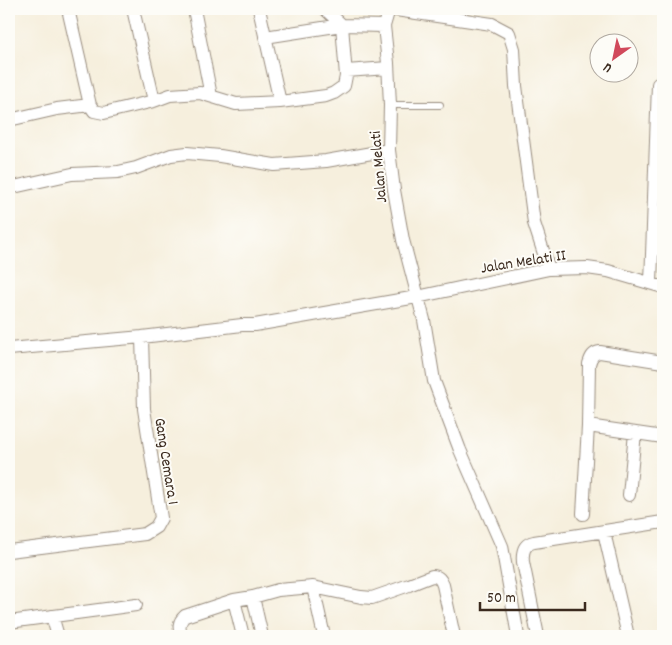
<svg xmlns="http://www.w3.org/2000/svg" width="672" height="645" font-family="Dekko,sans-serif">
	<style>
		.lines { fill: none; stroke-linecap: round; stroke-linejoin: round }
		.service-casing { stroke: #988c7e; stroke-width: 8 }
		.minor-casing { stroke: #988c7e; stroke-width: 14 }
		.service { stroke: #fff; stroke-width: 6 }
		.minor { stroke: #fff; stroke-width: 12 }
		.labels { text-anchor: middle; stroke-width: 4; stroke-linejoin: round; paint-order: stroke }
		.street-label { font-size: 16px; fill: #3b2a1e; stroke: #fdfcf7 }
	</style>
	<rect width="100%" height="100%" fill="#fdfcf7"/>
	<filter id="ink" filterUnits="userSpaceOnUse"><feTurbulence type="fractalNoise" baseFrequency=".02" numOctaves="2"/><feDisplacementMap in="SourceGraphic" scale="10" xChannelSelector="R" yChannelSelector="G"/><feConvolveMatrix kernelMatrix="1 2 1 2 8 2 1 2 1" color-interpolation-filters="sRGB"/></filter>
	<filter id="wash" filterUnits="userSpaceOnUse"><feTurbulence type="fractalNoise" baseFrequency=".0096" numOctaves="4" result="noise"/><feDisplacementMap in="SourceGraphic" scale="20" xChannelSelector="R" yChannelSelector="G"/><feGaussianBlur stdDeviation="1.12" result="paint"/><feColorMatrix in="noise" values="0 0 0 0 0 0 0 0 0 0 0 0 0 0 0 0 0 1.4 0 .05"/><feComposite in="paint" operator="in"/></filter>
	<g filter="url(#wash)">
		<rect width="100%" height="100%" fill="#f6efdd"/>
	</g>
	<g filter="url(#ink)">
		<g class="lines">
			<defs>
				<path id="service" d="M390,105H440"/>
				<path id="minor" d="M68,9L90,105L94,111L104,113L116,110L154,101L170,95L200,93L236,104L280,102L326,96L334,93L344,86L346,76L342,25L384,26
					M133,9L154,101
					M194,9L211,96
					M259,9L280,102
					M389,9L384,26L388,63L390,105L389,150L394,190L403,240L424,320L434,381L460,450L502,546L518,636
					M389,9L492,24L509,33L514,49L516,86L534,223L549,269
					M265,37L342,25L325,9
					M346,71L388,68
					M9,120L57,109L90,105
					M9,188L72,174L118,172L136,168L171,155L187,153L220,156L274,165L326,161L389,150
					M651,283L658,84
					M9,349L142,337L242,325H255L417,297L549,269L587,268L608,271L663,287
					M588,426L663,437
					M629,495L635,433
					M583,514L588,426L589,364C591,357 593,353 600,352L663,362
					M604,532L628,636
					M9,551L145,534L156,527L161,518L144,409L142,337
					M253,597L262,636
					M52,616L58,636
					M9,622L136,605
					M181,636C179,628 178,622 185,616L234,600
					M243,636L234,600L253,597L278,590L313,587
					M324,636L313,587L361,597L372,598L409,585L432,576C439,576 441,580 443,585L454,636
					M538,636L523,562C522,552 524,544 534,542L663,522"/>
			</defs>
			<!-- service casing -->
			<use href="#service" class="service-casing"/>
			<!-- minor casing -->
			<use href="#minor" class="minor-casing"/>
			<!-- service -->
			<use href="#service" class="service"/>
			<!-- minor -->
			<use href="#minor" class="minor"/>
		</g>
	</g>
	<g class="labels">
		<!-- street labels -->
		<g class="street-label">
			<text transform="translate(377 167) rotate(-95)" y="6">Jalan Melati</text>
			<text transform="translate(523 260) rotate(-9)" y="6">Jalan Melati II</text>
			<text transform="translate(168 461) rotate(81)" y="6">Gang Cemara 1</text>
		</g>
	</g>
	<!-- margin -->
	<rect width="672" height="645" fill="none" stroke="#fdfcf7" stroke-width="30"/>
	<!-- north arrow -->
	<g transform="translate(614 58) rotate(213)"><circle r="24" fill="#fdfcf7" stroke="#afa8a0"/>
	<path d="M0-4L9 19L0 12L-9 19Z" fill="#d1495b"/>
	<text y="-8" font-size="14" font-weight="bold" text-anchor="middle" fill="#3b2a1e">U</text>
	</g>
	<!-- scale -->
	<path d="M480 602v8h105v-8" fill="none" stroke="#3b2a1e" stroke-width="2.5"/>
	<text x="487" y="602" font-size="15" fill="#3b2a1e" stroke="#fdfcf7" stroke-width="4" paint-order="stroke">50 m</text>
</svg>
